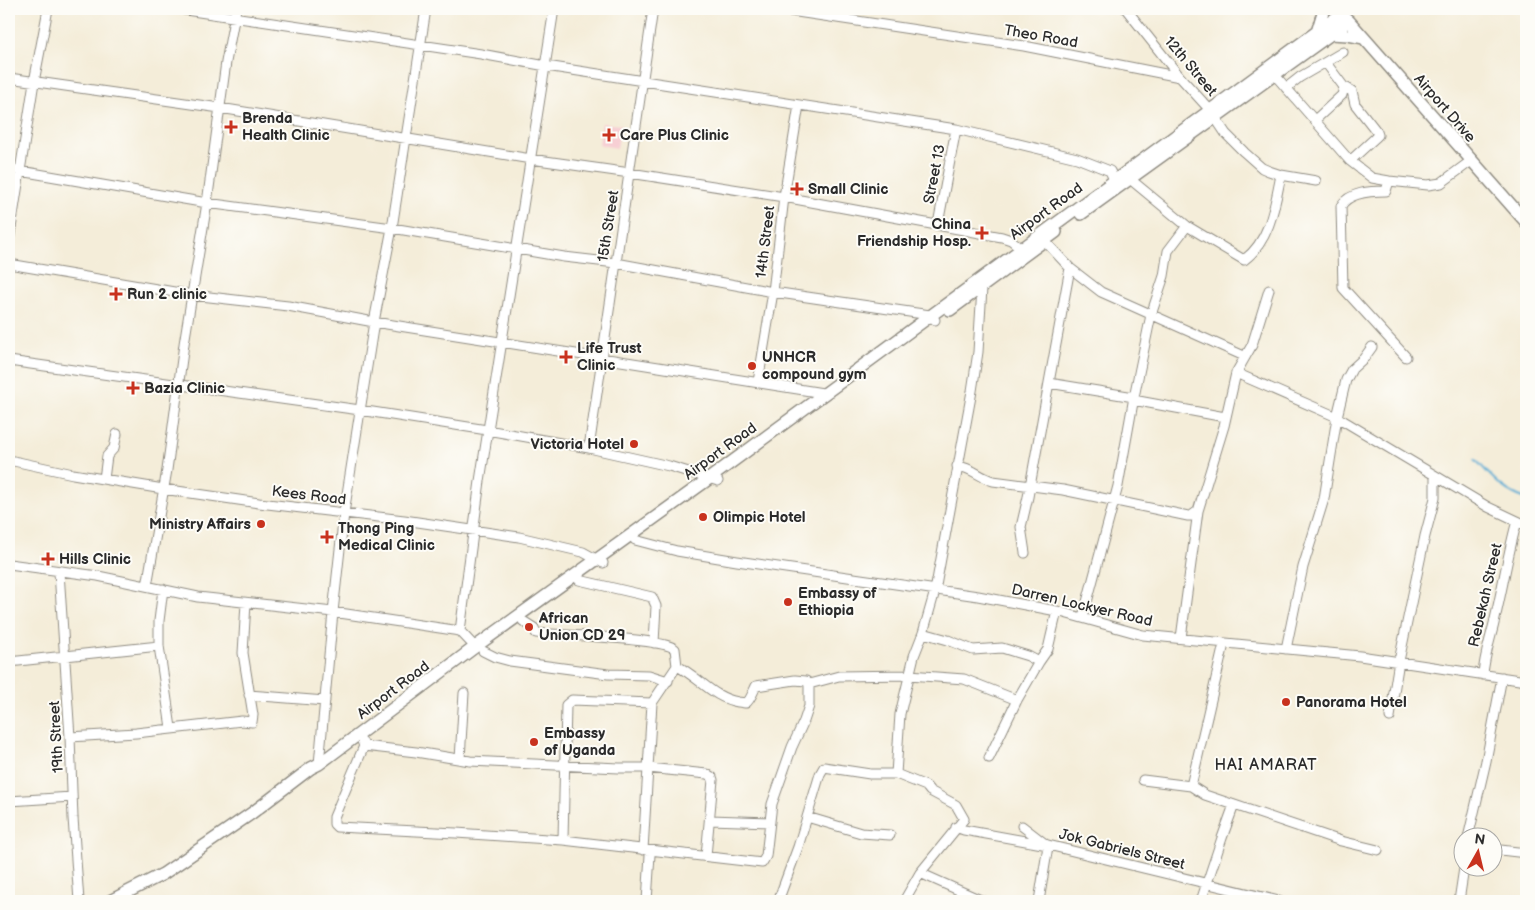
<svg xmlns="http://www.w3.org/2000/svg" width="1535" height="910" font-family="'Balsamiq Sans',sans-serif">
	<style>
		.built { fill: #f7cfd4 }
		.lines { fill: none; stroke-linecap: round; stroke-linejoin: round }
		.stream { stroke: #5aadd5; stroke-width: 2 }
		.minor-casing { stroke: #908c82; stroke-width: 11 }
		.major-casing { stroke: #908c82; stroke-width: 14 }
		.minor { stroke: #fff; stroke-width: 9 }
		.major { stroke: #fff; stroke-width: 11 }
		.poi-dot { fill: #c8321e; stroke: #fdfcf7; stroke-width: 2 }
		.labels { text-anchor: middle; stroke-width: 4; stroke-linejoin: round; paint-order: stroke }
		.street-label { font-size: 15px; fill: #2b2b2b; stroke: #fdfcf7 }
		.poi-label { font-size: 15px; font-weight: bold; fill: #2b2b2b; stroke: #fdfcf7; text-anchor: start }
		.neighbourhood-label { font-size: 16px; letter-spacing: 1px; fill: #2b2b2b; stroke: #fdfcf7 }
	</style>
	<rect width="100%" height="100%" fill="#fdfcf7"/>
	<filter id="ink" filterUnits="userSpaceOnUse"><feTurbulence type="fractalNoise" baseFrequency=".02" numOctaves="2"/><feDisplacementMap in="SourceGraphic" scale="10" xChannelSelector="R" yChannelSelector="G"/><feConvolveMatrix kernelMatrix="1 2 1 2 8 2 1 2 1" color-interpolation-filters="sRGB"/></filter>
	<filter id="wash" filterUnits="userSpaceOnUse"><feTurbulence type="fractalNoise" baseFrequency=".0096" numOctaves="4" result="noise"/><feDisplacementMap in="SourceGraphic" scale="20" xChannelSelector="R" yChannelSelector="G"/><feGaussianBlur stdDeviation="1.12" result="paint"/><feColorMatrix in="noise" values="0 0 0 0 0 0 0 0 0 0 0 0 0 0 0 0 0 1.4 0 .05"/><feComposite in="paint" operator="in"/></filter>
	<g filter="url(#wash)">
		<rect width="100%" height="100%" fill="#f4edd9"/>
		<!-- built -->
		<path class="built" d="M602,123L621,125L617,148L599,145Z"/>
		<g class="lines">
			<!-- stream -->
			<path class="stream" d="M1475,459C1492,477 1502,491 1526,499"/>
		</g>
	</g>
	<g filter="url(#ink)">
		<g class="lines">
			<defs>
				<path id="minor" d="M179,9L481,54L546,66L956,129L1077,158L1110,171L1114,180
					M777,9L1024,46L1180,77
					M1126,9L1180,77L1210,110L1226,134L1244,152L1262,168L1269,171L1281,175L1316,181
					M1326,63L1344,87L1347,88L1352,91L1355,104L1377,132L1378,135L1375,138L1350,161
					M1274,74L1350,161L1372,178L1389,181L1428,185L1441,183L1471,161
					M9,78L220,108L531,159L630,173L784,197L1002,237L1011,240L1021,248
					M1286,88L1300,77L1343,52
					M1315,120L1342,95L1344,87
					M9,169L207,203L392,228L564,257L616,263L773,292L930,315L935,320
					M1130,179L1187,226L1244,260C1270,241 1275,205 1281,175
					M1389,181L1386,191C1371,191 1349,192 1341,206L1343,288L1406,357
					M938,224L956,129
					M1044,240L1070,268L1101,292L1244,356
					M9,241L34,82L48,9
					M9,264L192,295L288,306L374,322L823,393
					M9,361L360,410L487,430L589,448L669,466L718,481
					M1236,373L1337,417L1488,507L1526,525
					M758,382L773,292L784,197L799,105
					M1049,383L1134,397
					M1133,400L1225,417
					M589,448L653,9
					M9,460L73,474L163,489L259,503L404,520L519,537L583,552L603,563
					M957,466C973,468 979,477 993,481L1063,490L1188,516H1191L1198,511L1224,426L1236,373L1252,345L1269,290
					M104,479L107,456L114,448L117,434
					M635,540L677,551L737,561L978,596L1057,611L1143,635L1360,656L1526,681
					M1025,553L1021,527L1028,497L1070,268
					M9,564L98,576L198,597L333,612L460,631L475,647
					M59,572L70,737L73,818L79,901
					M579,580L652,597L656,606L654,643
					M147,586L167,470L184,344L207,203L226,62L236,9
					M163,589L159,621V646L171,728
					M1083,617L1118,486L1134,397L1151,315L1164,276L1168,251L1187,226
					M523,621L534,628L536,633C558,635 663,638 675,649L677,666L652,703L643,850
					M460,631L480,481L554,9
					M923,633L948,640L973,650L1002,648L1028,656L1039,662
					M1181,638L1198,511
					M1286,649L1303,567L1324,499L1337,417L1346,380L1352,369L1364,358L1372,347
					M483,651L495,657L510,661L608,674L649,675L668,681
					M9,662L159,646
					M1483,675C1484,656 1491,638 1495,619C1503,586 1508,553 1517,521
					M809,684L839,676L909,675L964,679L1017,700
					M249,695L325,701
					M1390,717L1399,661L1425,536L1435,498V476
					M70,737L136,733L242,721L252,722L253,715L243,653L246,603
					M362,741L364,746L334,817V824L337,827L456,833L563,840L762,863L766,856L772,804L792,747L804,721L809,706V684L806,681L795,680L756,686C754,690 750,701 746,703C745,703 739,702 738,702C713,698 699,677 677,666
					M364,746L416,752L470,761L619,768H648L707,774L712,777L713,780L706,856
					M989,758L1017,700L1039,662L1048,649L1057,611
					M460,759L464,693
					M319,764L333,612L344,513L374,322L392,228L426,9
					M896,774L926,786L930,791L956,805L964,819L920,873L904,901
					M1143,780L1191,786L1205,795L1341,841L1378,850
					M1191,786L1224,644
					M9,801L72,797
					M807,817L861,833L890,835
					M710,820L770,822
					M1022,826L1048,846L1039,901
					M956,827L964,830L1048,845L1279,901
					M1468,838L1486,761L1502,677
					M563,840L566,705L572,700L652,703
					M1492,849L1526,853
					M920,873L983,901
					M647,901L650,855
					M778,901L798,847L820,774L824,767L870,774H896L900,714L914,656L923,633L935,591L972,391L978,352L982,288
					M1201,901L1222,838L1234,805
					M1459,901L1464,868"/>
				<path id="major" d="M1317,32L1324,9
					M1330,34L1348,35L1364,38
					M1081,214L1349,21
					M950,310L1056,232
					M110,901L163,874L252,813L311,768L319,764L475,647L710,478L1341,14L1349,21L1526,222"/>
			</defs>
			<!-- minor casing -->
			<use href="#minor" class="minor-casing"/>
			<!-- major casing -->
			<use href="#major" class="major-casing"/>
			<!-- minor -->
			<use href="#minor" class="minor"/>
			<!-- major -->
			<use href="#major" class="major"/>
		</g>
	</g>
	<!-- markers -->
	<g class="poi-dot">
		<path d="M228.5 119.5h5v5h5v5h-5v5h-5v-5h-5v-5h5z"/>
		<path d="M606.5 127.5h5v5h5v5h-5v5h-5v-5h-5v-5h5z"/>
		<path d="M794.5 181.5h5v5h5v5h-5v5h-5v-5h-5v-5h5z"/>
		<path d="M979.5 225.5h5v5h5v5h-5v5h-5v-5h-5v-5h5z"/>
		<path d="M113.5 286.5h5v5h5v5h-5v5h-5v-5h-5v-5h5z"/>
		<path d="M563.5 349.5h5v5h5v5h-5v5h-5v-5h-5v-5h5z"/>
		<circle cx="752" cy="366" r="5"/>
		<path d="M130.5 380.5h5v5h5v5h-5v5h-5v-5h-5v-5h5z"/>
		<circle cx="634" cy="444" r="5"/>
		<circle cx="703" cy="517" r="5"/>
		<circle cx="261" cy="524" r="5"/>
		<path d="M324.5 529.5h5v5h5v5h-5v5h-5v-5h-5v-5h5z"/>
		<path d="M45.5 551.5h5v5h5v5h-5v5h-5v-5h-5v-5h5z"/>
		<circle cx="788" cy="602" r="5"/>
		<circle cx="529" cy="627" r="5"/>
		<circle cx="1286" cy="702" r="5"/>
		<circle cx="534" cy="742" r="5"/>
	</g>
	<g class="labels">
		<!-- street labels -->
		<g class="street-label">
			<text transform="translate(1041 36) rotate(10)" y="5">Theo Road</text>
			<text transform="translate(1191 66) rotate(50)" y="5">12th Street</text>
			<text transform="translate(1445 108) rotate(49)" y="5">Airport Drive</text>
			<text transform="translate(934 174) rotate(-79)" y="5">Street 13</text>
			<text transform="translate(1046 211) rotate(-36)" y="5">Airport Road</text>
			<text transform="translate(608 226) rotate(-81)" y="5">15th Street</text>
			<text transform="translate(765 242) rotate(-83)" y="5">14th Street</text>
			<text transform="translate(720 451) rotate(-36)" y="5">Airport Road</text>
			<text transform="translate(309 495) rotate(7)" y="5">Kees Road</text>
			<text transform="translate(1485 595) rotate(-77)" y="5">Rebekah Street</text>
			<text transform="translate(1082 605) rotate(13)" y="5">Darren Lockyer Road</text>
			<text transform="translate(393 690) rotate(-37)" y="5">Airport Road</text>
			<text transform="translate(56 737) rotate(-93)" y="5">19th Street</text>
			<text transform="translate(1122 849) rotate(14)" y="5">Jok Gabriels Street</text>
		</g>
		<!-- poi labels -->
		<g class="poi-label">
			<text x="242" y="123">Brenda<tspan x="242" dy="17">Health Clinic</tspan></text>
			<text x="620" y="140">Care Plus Clinic</text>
			<text x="808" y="194">Small Clinic</text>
			<text x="971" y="229" text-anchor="end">China<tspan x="971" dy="17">Friendship Hosp.</tspan></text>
			<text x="127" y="299">Run 2 clinic</text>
			<text x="577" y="353">Life Trust<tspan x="577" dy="17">Clinic</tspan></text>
			<text x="762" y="362">UNHCR<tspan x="762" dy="17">compound gym</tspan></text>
			<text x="144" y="393">Bazia Clinic</text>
			<text x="624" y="449" text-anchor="end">Victoria Hotel</text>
			<text x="713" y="522">Olimpic Hotel</text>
			<text x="251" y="529" text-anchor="end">Ministry Affairs</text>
			<text x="338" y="533">Thong Ping<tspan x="338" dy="17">Medical Clinic</tspan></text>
			<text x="59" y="564">Hills Clinic</text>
			<text x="798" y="598">Embassy of<tspan x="798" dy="17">Ethiopia</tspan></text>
			<text x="539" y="623">African<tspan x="539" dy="17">Union CD 29</tspan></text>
			<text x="1296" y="707">Panorama Hotel</text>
			<text x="544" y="738">Embassy<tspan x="544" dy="17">of Uganda</tspan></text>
		</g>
		<!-- neighbourhood labels -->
		<g class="neighbourhood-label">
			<text x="1266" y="770">HAI AMARAT</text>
		</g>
	</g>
	<!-- margin -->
	<rect width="1535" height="910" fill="none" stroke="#fdfcf7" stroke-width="30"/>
	<!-- north arrow -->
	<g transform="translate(1478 852) rotate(8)"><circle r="24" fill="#fdfcf7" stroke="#a9a8a5"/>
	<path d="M0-4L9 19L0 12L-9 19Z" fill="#c8321e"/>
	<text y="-8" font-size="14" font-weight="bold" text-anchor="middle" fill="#2b2b2b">N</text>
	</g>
</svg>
